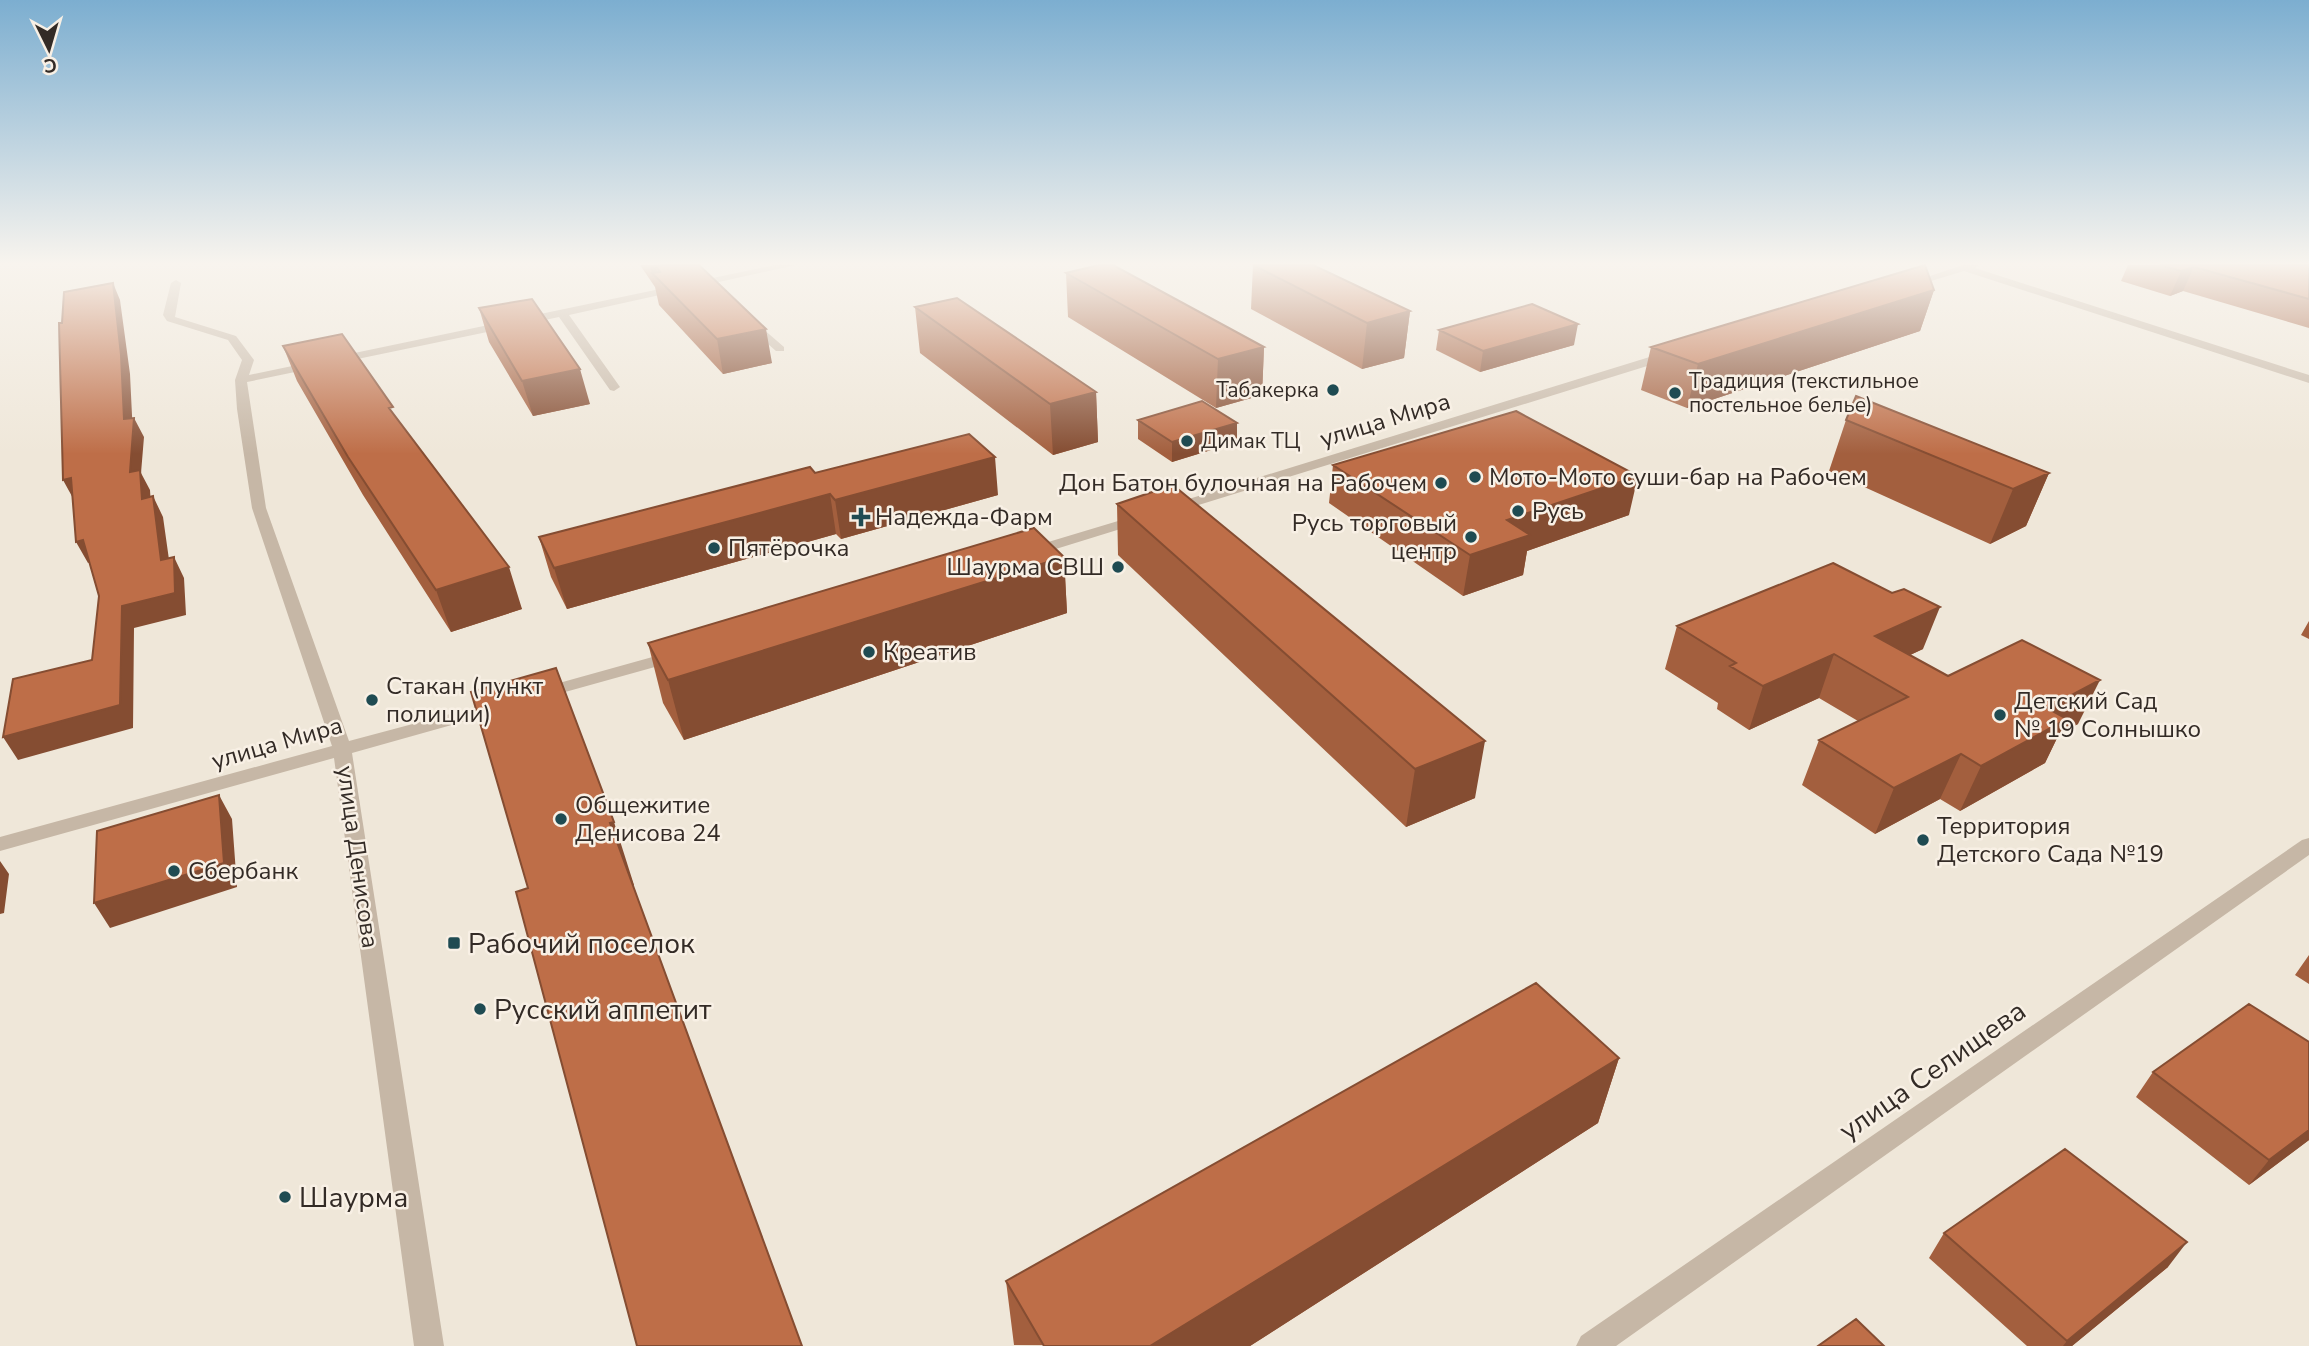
<svg xmlns="http://www.w3.org/2000/svg" width="2309" height="1346" font-family="'Nunito Sans',sans-serif">
	<style>
		.lines { fill: none; stroke-linecap: round; stroke-linejoin: round }
		.minor { fill: #c6b7a6; fill-rule: evenodd }
		.wall { fill: #a35f3e }
		.shaded-wall { fill: #854d32 }
		.building { fill: #be6e48; stroke: #854d32; stroke-width: 2 }
		.poi-dot { fill: #1f4b52; stroke: #f8f0e5; stroke-width: 2.5 }
		.labels { text-anchor: middle; stroke-width: 5; stroke-linejoin: round; paint-order: stroke }
		.far-poi-label { font-size: 21px; fill: #332b26; stroke: #f8f0e5; text-anchor: start }
		.street-label { font-size: 24px; fill: #332b26; stroke: #f8f0e5 }
		.poi-label { font-size: 24px; fill: #332b26; stroke: #f8f0e5; text-anchor: start }
		.near-poi-label { font-size: 28px; fill: #332b26; stroke: #f8f0e5; text-anchor: start }
		.near-street-label { font-size: 28px; fill: #332b26; stroke: #f8f0e5 }
	</style>
	<rect width="100%" height="100%" fill="#efe7d9"/>
	<g class="lines">
		<!-- minor -->
		<path class="minor" d="M775,265H796L569,315L620,387L614,391L610,390L559,317L247,382L266,508L349,741L499,701L508,706L505,710L352,753L444,1346H414L334,758L0,851V837L332,746L252,508L237,409L235,380L242,360L228,340L167,321L163,315L171,283L176,280L181,283L175,317L236,336L254,360L249,375Z
			M1963,265H1979L1975,268L2309,375V383L1964,271L1908,288L1903,285Z
			M746,321H754L784,347V351H776L746,325Z
			M1669,351L1675,355L1673,358L1176,512L1171,513L1164,509L1166,506Z
			M1138,515L1143,516V522L1030,557L1022,552L1025,549Z
			M674,651L683,656L680,660L540,699L531,694L534,690Z
			M2309,838V855L1616,1346H1576L1581,1336L2302,840Z"/>
	</g>
	<!-- wall -->
	<path class="wall" d="M640,265H699L772,363L723,374L659,305L655,287Z
		M1253,265L1410,311L1404,358L1362,369L1251,309Z
		M2128,265H2309V328L2183,291L2170,296L2121,281Z
		M1066,273L1264,347L1262,395L1216,408L1068,317Z
		M1934,290L1920,331L1687,408L1641,390L1651,347Z
		M915,307L1096,392L1098,442L1053,455L920,353Z
		M479,308L590,404L533,416L489,342Z
		M1439,330L1574,345L1480,372L1436,350Z
		M283,346L397,418L522,609L451,632L363,495L297,381Z
		M1138,420L1237,442L1172,462L1138,439Z
		M1846,420L2049,473L2026,526L1990,544L1829,471Z
		M1333,465L1629,515L1527,551L1523,575L1463,596L1329,503Z
		M815,473L998,495L841,539L836,534L567,609L551,577L539,537Z
		M1117,504L1475,798L1406,827L1118,555Z
		M1064,557L1067,613L684,740L663,703L648,643Z
		M2309,621V639L2301,635Z
		M1677,626L1923,649L1910,655L1948,676L2078,724L2059,734L2045,763L1960,811L1940,799L1875,834L1802,785L1819,740L1858,721L1819,698L1749,730L1717,709L1718,703L1665,669Z
		M2309,955V984L2295,975Z
		M2309,1042V1140L2249,1185L2136,1097L2153,1072Z
		M1619,1058L1598,1123L1250,1346L1014,1345L1006,1281Z
		M1944,1233L2168,1267L2072,1346H2027L1929,1258Z"/>
	<!-- shaded-wall -->
	<path class="shaded-wall" d="M650,265H685L660,272L656,266L658,280L652,273L655,287Z
		M2194,267L2183,291L2170,296L2181,271Z
		M113,283L120,300L130,374L133,436L134,418L144,437L141,473L150,490L152,520L130,472L124,419Z
		M1934,290L1920,331L1687,408L1698,364Z
		M1410,311L1404,358L1362,369L1367,323Z
		M1578,324L1574,345L1480,372L1483,351Z
		M766,329L772,363L723,374L717,339Z
		M1264,347L1262,395L1216,408L1218,359Z
		M580,369L590,404L533,416L522,381Z
		M1096,392L1098,442L1053,455L1050,404Z
		M1237,423V442L1172,462V442Z
		M995,457L998,495L841,539L835,500Z
		M2049,473L2026,526L1990,544L2013,489Z
		M1638,476L1629,515L1527,551L1523,575L1463,596L1470,555L1507,520Z
		M71,478L74,500L63,480Z
		M830,494L836,534L567,609L554,568Z
		M153,496L163,517L172,581L161,560Z
		M83,540L94,561L88,563L76,542Z
		M174,557L184,578L186,615L134,628L133,728L18,760L3,737L120,705L122,606Z
		M1064,557L1067,613L684,740L668,680Z
		M509,567L522,609L451,632L436,590Z
		M1940,607L1923,649L1869,674L1875,636Z
		M1834,654L1819,698L1749,730L1763,686Z
		M2100,680L2078,724L2059,734L2045,763L1960,811L1981,766L2047,708Z
		M1485,741L1475,798L1406,827L1415,769Z
		M1961,754L1940,799L1875,834L1894,788Z
		M219,795L232,819L237,887L110,928L94,903Z
		M614,822L634,885L630,886L610,823Z
		M0,861L9,874L4,913L0,914Z
		M1619,1058L1598,1123L1250,1346H1150Z
		M2309,1130V1140L2249,1185L2269,1160Z
		M2187,1242L2168,1267L2072,1346H2063L2067,1341Z"/>
	<!-- building -->
	<path class="building" d="M662,265H699L766,329L717,339L652,273L660,272L656,266Z
		M1099,265H1113L1264,347L1218,359L1066,273Z
		M1253,265H1313L1410,311L1367,323Z
		M1925,265L1934,290L1698,364L1651,347Z
		M2160,265H2309V299L2194,267L2181,271Z
		M113,283L121,355L124,419L134,418L130,472L140,470L142,499L153,496L161,560L174,557L175,593L122,606L120,705L3,737L13,679L92,660L99,596L83,540L76,542L71,478L63,480L59,323H62L64,292Z
		M957,298L1096,392L1050,404L915,307Z
		M532,299L580,369L522,381L479,308Z
		M1532,304L1578,324L1483,351L1439,330Z
		M342,334L393,407L389,408L509,567L436,590L348,457L283,346Z
		M1856,396L2049,473L2013,489L1846,420Z
		M1202,401L1237,423L1172,442L1138,420Z
		M1516,411L1638,476L1507,520L1530,535L1470,555L1333,465Z
		M969,434L995,457L835,500L830,494L554,568L539,537L810,467L815,473Z
		M1173,485L1485,741L1415,769L1117,504Z
		M1034,528L1064,557L668,680L648,643Z
		M1833,563L1892,593L1904,589L1940,607L1875,636L1948,676L2022,640L2100,680L2047,708L2067,719L1981,766L1961,754L1894,788L1819,740L1908,697L1834,654L1763,686L1730,666L1736,663L1677,626Z
		M556,668L614,822L610,823L802,1346H637L516,892L528,888L471,692Z
		M219,795L224,863L94,903L97,831Z
		M1536,983L1619,1058L1150,1346H1044L1006,1281Z
		M2249,1004L2309,1042V1130L2269,1160L2153,1072Z
		M2065,1149L2187,1242L2067,1341L1944,1233Z
		M1856,1319L1884,1346H1818Z"/>
	<!-- sky -->
	<linearGradient id="sky" x2="0" y2="1"><stop stop-color="#7caed0"/><stop offset="0.58" stop-color="#f8f4ee"/><stop offset="1" stop-color="#f8f4ee" stop-opacity="0"/></linearGradient>
	<rect width="2309" height="454" fill="url(#sky)"/>
	<!-- markers -->
	<g class="poi-dot">
		<circle cx="1333" cy="390" r="7"/>
		<circle cx="1675" cy="393" r="7"/>
		<circle cx="1187" cy="441" r="7"/>
		<circle cx="1475" cy="477" r="7"/>
		<circle cx="1441" cy="483" r="7"/>
		<circle cx="1518" cy="511" r="7"/>
		<path d="M857.5 506.5h7v7h7v7h-7v7h-7v-7h-7v-7h7z"/>
		<circle cx="1471" cy="537" r="7"/>
		<circle cx="714" cy="548" r="7"/>
		<circle cx="1118" cy="567" r="7"/>
		<circle cx="869" cy="652" r="7"/>
		<circle cx="372" cy="700" r="7"/>
		<circle cx="2000" cy="715" r="7"/>
		<circle cx="561" cy="819" r="7"/>
		<circle cx="1923" cy="840" r="7"/>
		<circle cx="174" cy="871" r="7"/>
		<rect x="447" y="936" width="14" height="14" rx="3.5"/>
		<circle cx="480" cy="1009" r="7"/>
		<circle cx="285" cy="1197" r="7"/>
	</g>
	<g class="labels">
		<!-- far-poi labels -->
		<g class="far-poi-label">
			<text x="1689" y="388">Традиция (текстильное<tspan x="1689" dy="24">постельное белье)</tspan></text>
			<text x="1319" y="397" text-anchor="end">Табакерка</text>
			<text x="1201" y="448">Димак ТЦ</text>
		</g>
		<!-- street labels -->
		<g class="street-label">
			<text transform="translate(1385 420) rotate(-17)" y="8">улица Мира</text>
			<text transform="translate(277 743) rotate(-16)" y="8">улица Мира</text>
			<text transform="translate(358 857) rotate(82)" y="8">улица Денисова</text>
		</g>
		<!-- poi labels -->
		<g class="poi-label">
			<text x="1489" y="485">Мото-Мото суши-бар на Рабочем</text>
			<text x="1427" y="491" text-anchor="end">Дон Батон булочная на Рабочем</text>
			<text x="1532" y="519">Русь</text>
			<text x="875" y="525">Надежда-Фарм</text>
			<text x="1457" y="531" text-anchor="end">Русь торговый<tspan x="1457" dy="28">центр</tspan></text>
			<text x="728" y="556">Пятёрочка</text>
			<text x="1104" y="575" text-anchor="end">Шаурма СВШ</text>
			<text x="883" y="660">Креатив</text>
			<text x="386" y="694">Стакан (пункт<tspan x="386" dy="28">полиции)</tspan></text>
			<text x="2014" y="709">Детский Сад<tspan x="2014" dy="28">№ 19 Солнышко</tspan></text>
			<text x="575" y="813">Общежитие<tspan x="575" dy="28">Денисова 24</tspan></text>
			<text x="1937" y="834">Территория<tspan x="1937" dy="28">Детского Сада №19</tspan></text>
			<text x="188" y="879">Сбербанк</text>
		</g>
		<!-- near-poi labels -->
		<g class="near-poi-label">
			<text x="468" y="953">Рабочий поселок</text>
			<text x="494" y="1019">Русский аппетит</text>
			<text x="299" y="1207">Шаурма</text>
		</g>
		<!-- near-street labels -->
		<g class="near-street-label">
			<text transform="translate(1932 1070) rotate(-35)" y="10">улица Селищева</text>
		</g>
	</g>
	<!-- north arrow -->
	<g transform="translate(49 49) rotate(175)" stroke="#f8f0e5" stroke-width="5" paint-order="stroke">
	<path d="M0-5L12 26L0 18L-12 26Z" fill="#332b26"/>
	<text y="-10" font-size="19" font-weight="bold" text-anchor="middle" fill="#332b26">С</text>
	</g>
</svg>
